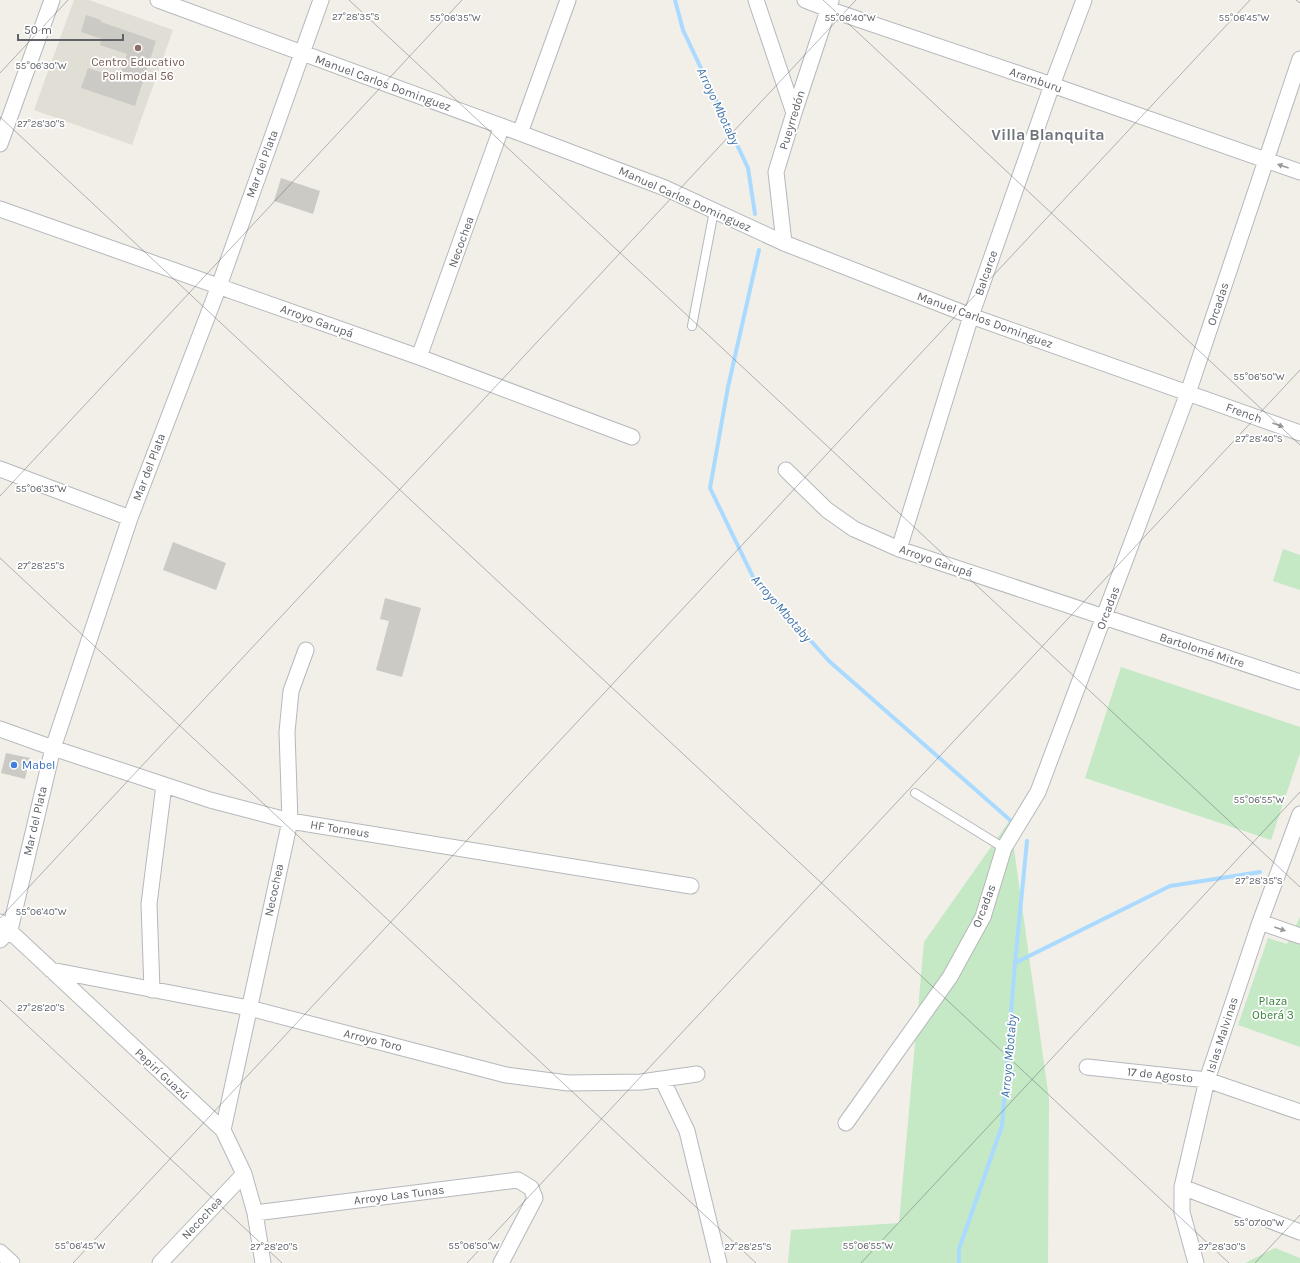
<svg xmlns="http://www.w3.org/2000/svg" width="1300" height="1263" font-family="Karla,sans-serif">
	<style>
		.education { fill: #e1ded6 }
		.green { fill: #c5e8c5 }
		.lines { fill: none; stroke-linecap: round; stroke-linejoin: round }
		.stream { stroke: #aadaff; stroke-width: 4 }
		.building { fill: #cccac5 }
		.service-casing { stroke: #b5b8bc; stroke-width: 10 }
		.minor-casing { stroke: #b5b8bc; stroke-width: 17 }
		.service { stroke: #fff; stroke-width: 8 }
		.minor { stroke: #fff; stroke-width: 15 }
		.oneway { fill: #979a9d }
		.ticks { fill: none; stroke: #5f6368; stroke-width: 1; stroke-opacity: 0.45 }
		.education-dot { fill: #8d6e63; stroke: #fff; stroke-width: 1.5 }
		.shop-dot { fill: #3f7fe0; stroke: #fff; stroke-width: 1.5 }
		.labels { text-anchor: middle; stroke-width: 3.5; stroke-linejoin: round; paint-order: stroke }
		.education-label { font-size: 12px; fill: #785e54; stroke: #fff }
		.street-label { font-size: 12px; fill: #5f6368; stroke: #fff }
		.shop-label { font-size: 12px; fill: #366cbe; stroke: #fff; text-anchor: start }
		.park-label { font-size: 12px; fill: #348238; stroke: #fff }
		.water-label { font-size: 13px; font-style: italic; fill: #4174aa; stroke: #fff }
		.district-label { font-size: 16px; font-weight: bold; fill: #70757a; stroke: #fff }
		.ticks-label { font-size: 10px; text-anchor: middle; fill: #5f6368; stroke: #fff; stroke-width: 3.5; stroke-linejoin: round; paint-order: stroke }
	</style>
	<rect width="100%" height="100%" fill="#f1efe8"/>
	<!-- education -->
	<path class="education" d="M74,0H89L173,30L132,145L34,110Z"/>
	<!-- green -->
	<path class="green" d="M1283,549L1300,555V590L1273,581Z
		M1121,667L1300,727V753L1271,840L1085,778Z
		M1010,820L1049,1099L1048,1263H788L791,1230L899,1223L924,942Z
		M1300,917V1047L1238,1025L1268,938L1287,944Z
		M1275,1248L1300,1258V1263H1245Z"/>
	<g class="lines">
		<!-- stream -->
		<path class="stream" d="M675,0L683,30L748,168L755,214
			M759,250L728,387L710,488L753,577L829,661L1010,820
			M1015,963L1170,886L1260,872
			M959,1263V1249L1002,1126L1015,963L1027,841"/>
	</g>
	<!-- building -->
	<path class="building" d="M86,15L101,20V22L156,41L135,106L81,88L88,68L119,78L127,54L100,45L102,39L81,32Z
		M281,178L320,191L313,214L274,201Z
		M173,542L226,563L216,590L163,570Z
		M385,598L421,608L402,677L376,670L389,621L380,619Z
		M6,753L30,758L25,779L1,773Z"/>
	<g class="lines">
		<defs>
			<path id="service" d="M692,326L714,211
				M915,793L1004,848"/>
			<path id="minor" d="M158,0L520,133L665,188L784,243L971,316L1300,433
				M756,0L794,113
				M805,0L828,9L1052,85L1300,172
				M520,133L568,0
				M0,144L52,0
				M0,209L419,357L632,437
				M784,243L776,172L794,113L831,1
				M419,357L502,126
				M0,469L130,518
				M786,470L827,510L854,529L899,549L1300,682
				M899,549L971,316L1052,85L1084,0
				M0,729L53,748L210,800L290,821L691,886
				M0,922L223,1130L244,1174L255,1213L263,1263
				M1260,922L1300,936
				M0,940L10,930L53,748L130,518L219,286L321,0
				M51,970L249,1008L506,1075L568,1083L641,1082L697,1074
				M152,990L149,904L164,785
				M1087,1067L1207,1080L1300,1112
				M662,1079L687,1131L719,1263
				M846,1123L950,977L983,917L1004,848L1038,792L1188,393L1300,59
				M223,1130L290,821L287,732L291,691L306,650
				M1182,1187L1300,1232
				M255,1213L518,1180L531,1188L535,1198L501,1263
				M0,1252L12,1263
				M160,1263L244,1174
				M1196,1263L1182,1212V1187L1207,1080L1260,922L1300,814"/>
		</defs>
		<!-- service casing -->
		<use href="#service" class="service-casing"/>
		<!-- minor casing -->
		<use href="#minor" class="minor-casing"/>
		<!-- service -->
		<use href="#service" class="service"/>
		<!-- minor -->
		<use href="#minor" class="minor"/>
	</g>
	<!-- one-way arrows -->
	<defs><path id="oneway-solid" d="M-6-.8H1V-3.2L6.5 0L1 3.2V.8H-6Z"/></defs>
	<g class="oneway">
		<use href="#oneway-solid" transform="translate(1283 166) rotate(-161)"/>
		<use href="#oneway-solid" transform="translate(1278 425) rotate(20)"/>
		<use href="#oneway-solid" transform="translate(1280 929) rotate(19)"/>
	</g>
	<!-- ticks -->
	<path class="ticks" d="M349,0L1300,887M823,0L1300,445M1296,0L1300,3M0,73L68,0M0,117L1229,1263M0,496L462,0M0,558L756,1263M0,918L856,0M0,1000L282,1263M73,1263L1250,0M467,1263L1300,370M861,1263L1300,792M1255,1263L1300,1215"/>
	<!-- markers -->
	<circle class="education-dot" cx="138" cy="48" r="4"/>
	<circle class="shop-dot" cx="14" cy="765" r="4"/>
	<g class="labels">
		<!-- education labels -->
		<g class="education-label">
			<text x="138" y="66">Centro Educativo<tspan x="138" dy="14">Polimodal 56</tspan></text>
		</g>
		<!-- street labels -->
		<g class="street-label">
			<text transform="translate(1036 80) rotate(19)" y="4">Aramburu</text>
			<text transform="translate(383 83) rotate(20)" y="4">Manuel Carlos Dominguez</text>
			<text transform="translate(792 120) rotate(-73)" y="4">Pueyrredón</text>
			<text transform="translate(262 164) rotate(-70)" y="4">Mar del Plata</text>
			<text transform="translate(685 199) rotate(24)" y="4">Manuel Carlos Dominguez</text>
			<text transform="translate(461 242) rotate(-70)" y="4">Necochea</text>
			<text transform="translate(986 273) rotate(-71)" y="4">Balcarce</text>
			<text transform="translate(1218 304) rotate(-72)" y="4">Orcadas</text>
			<text transform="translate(985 320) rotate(20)" y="4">Manuel Carlos Dominguez</text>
			<text transform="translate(317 321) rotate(20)" y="4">Arroyo Garupá</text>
			<text transform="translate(1244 413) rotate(20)" y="4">French</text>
			<text transform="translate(149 467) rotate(-69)" y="4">Mar del Plata</text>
			<text transform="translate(936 561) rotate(19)" y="4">Arroyo Garupá</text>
			<text transform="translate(1108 608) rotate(-69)" y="4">Orcadas</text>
			<text transform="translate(1202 650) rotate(18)" y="4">Bartolomé Mitre</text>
			<text transform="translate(35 821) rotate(-77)" y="4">Mar del Plata</text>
			<text transform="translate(340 829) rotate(9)" y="4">HF Torneus</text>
			<text transform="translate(274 890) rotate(-78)" y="4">Necochea</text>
			<text transform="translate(984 906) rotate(-69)" y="4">Orcadas</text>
			<text transform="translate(1222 1035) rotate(-72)" y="4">Islas Malvinas</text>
			<text transform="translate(373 1040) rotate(14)" y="4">Arroyo Toro</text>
			<text transform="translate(162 1074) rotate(43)" y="4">Pepirí Guazú</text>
			<text transform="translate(1160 1075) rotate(6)" y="4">17 de Agosto</text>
			<text transform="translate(399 1195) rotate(-7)" y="4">Arroyo Las Tunas</text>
			<text transform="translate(202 1218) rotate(-47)" y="4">Necochea</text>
		</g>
		<!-- shop labels -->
		<g class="shop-label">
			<text x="22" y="769">Mabel</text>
		</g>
		<!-- park labels -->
		<g class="park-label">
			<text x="1273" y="1005">Plaza<tspan x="1273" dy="14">Oberá 3</tspan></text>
		</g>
		<!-- water labels -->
		<g class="water-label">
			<text transform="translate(719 106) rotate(65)" y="5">Arroyo Mbotaby</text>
			<text transform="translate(782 608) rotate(49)" y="5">Arroyo Mbotaby</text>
			<text transform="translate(1008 1056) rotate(-85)" y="5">Arroyo Mbotaby</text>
		</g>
		<!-- district labels -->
		<g class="district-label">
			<text x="1048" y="140">Villa Blanquita</text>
		</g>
	</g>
	<g class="ticks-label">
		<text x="356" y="20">27°28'35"S</text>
		<text x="455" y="21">55°06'35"W</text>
		<text x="850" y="21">55°06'40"W</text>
		<text x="1244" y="21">55°06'45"W</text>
		<text x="41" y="69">55°06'30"W</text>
		<text x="41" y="127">27°28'30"S</text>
		<text x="1259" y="380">55°06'50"W</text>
		<text x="1259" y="442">27°28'40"S</text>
		<text x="41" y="492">55°06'35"W</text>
		<text x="41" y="569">27°28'25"S</text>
		<text x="1259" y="803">55°06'55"W</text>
		<text x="1259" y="884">27°28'35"S</text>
		<text x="41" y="915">55°06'40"W</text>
		<text x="41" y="1011">27°28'20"S</text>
		<text x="1259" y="1226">55°07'00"W</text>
		<text x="80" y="1249">55°06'45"W</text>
		<text x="474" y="1249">55°06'50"W</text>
		<text x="868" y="1249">55°06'55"W</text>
		<text x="274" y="1250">27°28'20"S</text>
		<text x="748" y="1250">27°28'25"S</text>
		<text x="1222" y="1250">27°28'30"S</text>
	</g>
	<!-- scale -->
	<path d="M18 34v6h105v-6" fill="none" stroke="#5f6368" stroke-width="2"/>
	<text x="24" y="34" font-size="12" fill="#5f6368" stroke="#ffffff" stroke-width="3" paint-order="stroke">50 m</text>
</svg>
